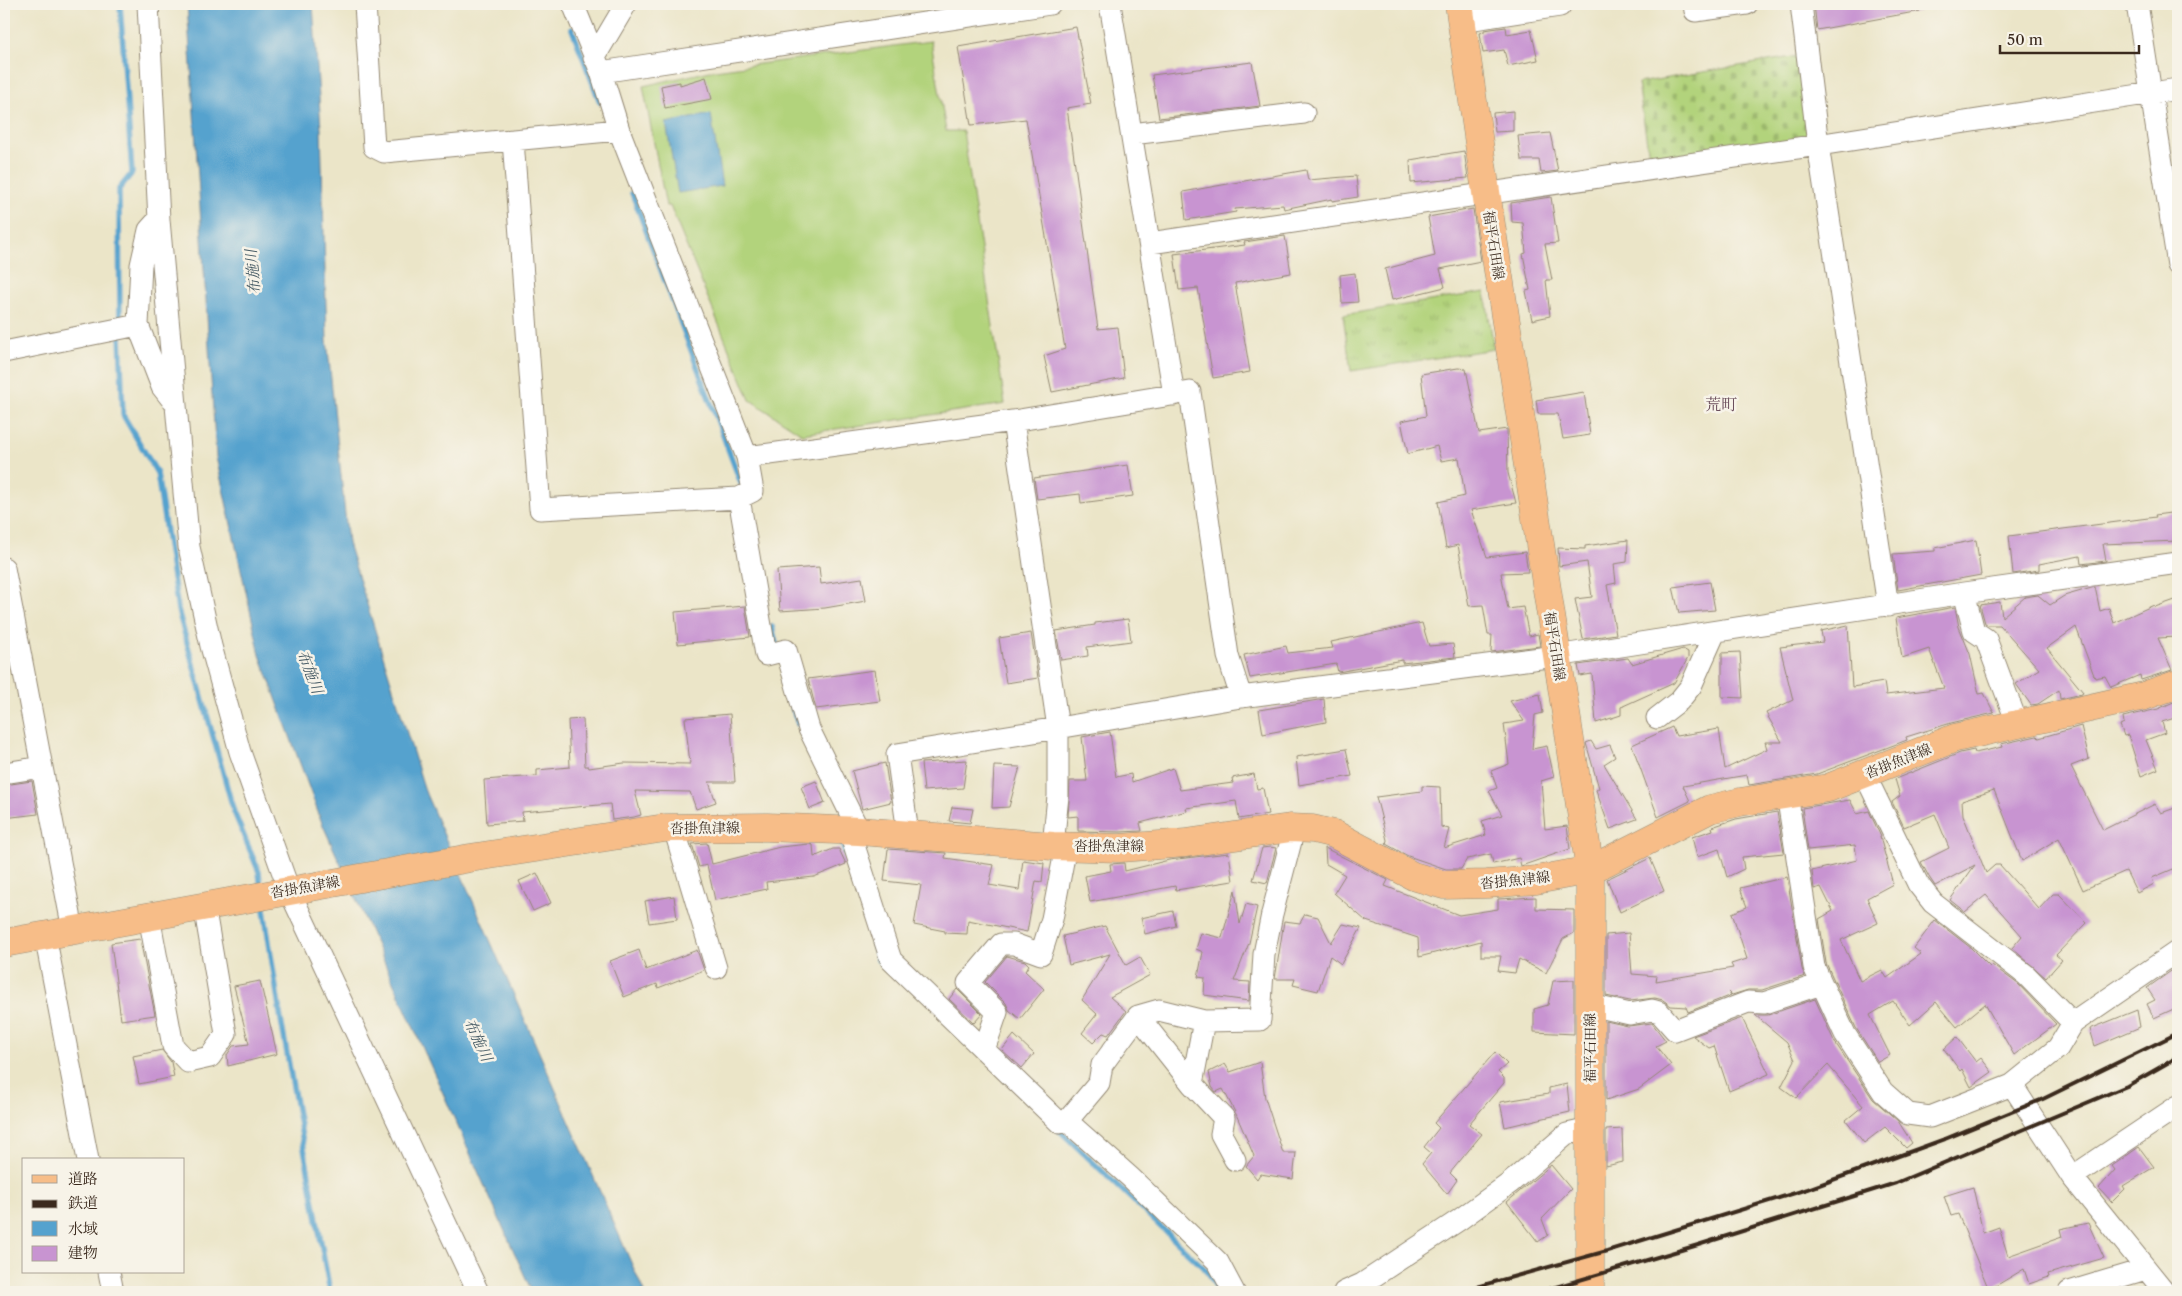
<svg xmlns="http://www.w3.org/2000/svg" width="2182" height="1296" font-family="'Libre Caslon Text','Noto Serif JP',serif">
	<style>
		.grass { fill: url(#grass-tufts); stroke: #767e4c }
		.cemetery { fill: url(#cemetery-stones); stroke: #767e4c }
		.garden { fill: #b2d37b; stroke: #767e4c }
		.water { fill: #55a2ce; stroke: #486676 }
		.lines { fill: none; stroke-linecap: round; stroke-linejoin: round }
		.stream { stroke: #55a2ce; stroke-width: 5.5 }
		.building { fill: #c894d1 }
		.minor-casing { stroke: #938873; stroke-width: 23 }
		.major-casing { stroke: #938873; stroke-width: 29 }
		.minor { stroke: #fff; stroke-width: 21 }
		.major { stroke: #f7bd88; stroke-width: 28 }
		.rail { stroke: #3b2a1e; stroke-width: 4 }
		.labels { text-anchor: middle; stroke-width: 5; stroke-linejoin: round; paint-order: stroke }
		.street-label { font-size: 14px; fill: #3b2a1e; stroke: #f7f3e8 }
		.water-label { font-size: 15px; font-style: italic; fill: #455a64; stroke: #f7f3e8 }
		.quarter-label { font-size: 16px; fill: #6c4f5d; stroke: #f7f3e8 }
	</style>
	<defs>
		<pattern id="grass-tufts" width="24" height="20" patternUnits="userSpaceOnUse" patternTransform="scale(1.25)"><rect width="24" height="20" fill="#b2d37b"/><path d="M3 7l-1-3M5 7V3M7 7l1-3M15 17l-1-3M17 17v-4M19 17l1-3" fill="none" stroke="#9ab56a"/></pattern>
		<pattern id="cemetery-stones" width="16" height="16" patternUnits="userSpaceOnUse" patternTransform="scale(1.25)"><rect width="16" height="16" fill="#b2d37b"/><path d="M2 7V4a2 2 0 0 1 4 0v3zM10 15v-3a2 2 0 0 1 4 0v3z" fill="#9ab56a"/></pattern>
	</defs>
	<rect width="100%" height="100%" fill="#f7f3e8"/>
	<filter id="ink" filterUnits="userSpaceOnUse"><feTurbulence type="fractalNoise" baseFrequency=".02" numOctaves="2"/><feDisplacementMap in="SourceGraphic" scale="10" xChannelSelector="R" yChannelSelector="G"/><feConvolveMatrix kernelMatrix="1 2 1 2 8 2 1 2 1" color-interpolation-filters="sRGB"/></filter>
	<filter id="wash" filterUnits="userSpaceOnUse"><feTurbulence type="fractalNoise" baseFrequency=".0096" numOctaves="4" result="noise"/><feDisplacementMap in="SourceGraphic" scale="20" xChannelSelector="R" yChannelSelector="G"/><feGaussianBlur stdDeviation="1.12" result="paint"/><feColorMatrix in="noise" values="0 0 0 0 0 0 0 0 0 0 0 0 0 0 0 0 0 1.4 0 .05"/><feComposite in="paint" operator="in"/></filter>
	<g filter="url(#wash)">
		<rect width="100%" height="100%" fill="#ebe5c8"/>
		<!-- grass -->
		<path class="grass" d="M1485,292L1494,349L1351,371L1343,315Z"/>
		<!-- cemetery -->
		<path class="cemetery" d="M1798,56L1811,140L1650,163L1638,83Z"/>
		<!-- garden -->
		<path class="garden" d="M931,41L946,131H963L1005,404L802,434L750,400L670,206H666L643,86L715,70Z"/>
		<!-- water -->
		<path class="water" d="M187,4H313L321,129L327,340L348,543L426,794L644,1292H532L322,823L260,655L216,457Z
			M711,114L722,186L678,193L666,123Z"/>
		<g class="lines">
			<!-- stream -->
			<path class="stream" d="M120,4L132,173L119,189L120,325
				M572,29L600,102
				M632,193L742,486
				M120,334L123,415L157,473L178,610L234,812L259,872L261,889
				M772,627L777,648
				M790,700L798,724
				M842,843L847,857
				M263,903L281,1020L330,1292
				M871,933L878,959L884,965
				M1058,1129L1208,1272L1219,1292"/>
		</g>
		<g id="blocks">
			<!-- building -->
			<path class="building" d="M1814,4H1919L1920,11L1817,30Z
				M1076,27L1091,104L1067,108L1098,329L1118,327L1124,378L1052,392L1044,356L1065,349L1026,119L971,125L958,47Z
				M1506,27L1507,34L1531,30L1538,60L1508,66L1504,50L1483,53L1480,33L1484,32V30Z
				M1252,62L1260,106L1159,118L1152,75Z
				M706,77L712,99L665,108L661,86L680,82V85Z
				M1513,111V131L1495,132L1493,113Z
				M1550,133L1558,171L1541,173L1539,160H1521L1518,136Z
				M1464,151L1468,178L1411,183L1410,160Z
				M1306,170L1308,180L1356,176L1358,197L1332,201V199L1284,209L1283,205L1235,209L1236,212L1186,220L1183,192Z
				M1551,197L1558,243L1545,244L1552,280H1546L1550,316L1532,320L1526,291L1530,290L1523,254L1526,253L1523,223L1512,222L1511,203Z
				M1473,209L1481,261L1440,269L1445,287L1392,300L1385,269L1435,256L1428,217Z
				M1285,236L1291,273L1235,283L1250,372L1213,378L1198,288L1179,290L1174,254L1245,245L1244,242Z
				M1355,273L1358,302L1342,303L1340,275Z
				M1458,368L1466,369L1479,433L1507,429L1508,473L1516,503L1471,510L1487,557L1525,552L1528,572L1501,573L1508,609L1523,607L1529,636L1538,634L1540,646L1491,652L1492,635H1488L1483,605L1469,606L1458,545L1446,548L1438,502L1465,496L1459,458L1441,461L1437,446L1408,454L1401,421L1426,416L1421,374Z
				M1584,392L1590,435L1563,439L1558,414H1538L1536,400Z
				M1128,465L1133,496L1081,503L1080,494L1037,499L1034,478Z
				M2178,512V541L2103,544L2106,561L2081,564L2080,556L2039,564V570L2013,574L2009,536L2156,517L2155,515Z
				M1628,540L1627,562L1614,564L1616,583L1607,585L1616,634L1583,639L1575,599L1592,597L1587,562L1559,566L1558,548L1585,549V546Z
				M1976,540L1981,575L1898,590L1893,554L1935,551V548Z
				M819,567L821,584L862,578L866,601L825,608L780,611L777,570Z
				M1710,582L1715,610L1679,613L1673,587Z
				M2095,587L2100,611L2109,608L2114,623L2154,605L2155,607L2178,599V637L2158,638L2172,670L2141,680L2140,675L2111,687L2105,676L2095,678L2076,627L2047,648L2083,692L2082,694L2060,699L2059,690L2038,704L2031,705L2016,684L2039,669L2000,625H1988L1985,623L1980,605L2000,602L2002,617L2025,597L2038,595L2050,605L2064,596Z
				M745,606L750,637L678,644L675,612Z
				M1955,607L1959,627L1970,654L1979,694L1984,693L1994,713L1951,723L1906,737L1907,740L1817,774L1749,785L1747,775L1683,786L1690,801L1658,817L1632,745L1672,727L1676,736L1719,729L1725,769L1767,749L1765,742H1782L1766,713L1793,700L1780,647L1823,642L1821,631L1848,625L1852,687L1884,682L1886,695L1944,688L1929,649L1902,658L1896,618Z
				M1128,619L1131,641L1087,647L1088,656L1061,660L1056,631L1095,625V623Z
				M1422,623L1429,646L1453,644L1455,657L1402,663V660L1338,672L1336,664L1250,678L1244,655L1286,646L1288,653L1333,648L1331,642Z
				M1031,633L1038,678L1006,683L999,638Z
				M1683,649L1688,652V658L1674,683L1621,707V715L1596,723L1592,674L1580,676L1578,665L1628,658L1632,664Z
				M1740,652L1743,698L1722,697V653Z
				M875,670L880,701L816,709L808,679Z
				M1540,694L1543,713L1535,715L1532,749L1547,746L1554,777L1541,781L1545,829L1567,826L1570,849L1524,865L1521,866L1519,858L1493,864L1491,854L1467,859L1461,869H1446L1408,856L1386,844L1387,840L1376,797L1422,791V786L1440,787L1441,827L1449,829L1444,848L1486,835L1482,821L1502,815L1489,791L1497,788L1491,771L1509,764L1504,724L1524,721L1510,701Z
				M1324,699L1326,722L1263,734L1259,710Z
				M2178,700V717L2162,722L2165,733L2146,740L2158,769L2141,776L2128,735L2124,736L2120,725L2124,723L2123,717L2158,709Z
				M730,714L735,782H709L716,802L696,809L690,792L635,791L641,815L634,817L612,820L610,804L522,812L523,821L487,824L484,780L537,776V770L570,767L568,720L583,719L585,766H588L589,768L624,763L690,764L685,718Z
				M2081,726L2089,759L2071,766L2103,830L2155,804L2161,813L2178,807V867L2152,878L2154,884L2137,893L2126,871L2083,890L2059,838L2022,861L1994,790L1962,801L1963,815L1986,873L1995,865H2000L2039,909L2053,894H2059L2087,923L2056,955L2062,960L2046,978L2012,948L2022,936L1986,895L1965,912L1950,900L1975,865L1935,886L1929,877L1921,862L1949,848L1935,814L1904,827L1892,802L1900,796L1895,779L1960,753L1974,750L1975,753L2002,747L2001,744L2037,736L2039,738Z
				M1110,732L1116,777L1131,774L1132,782L1173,768L1180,790L1233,783L1232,778L1254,774L1257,789L1263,788L1268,814L1239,819L1236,801L1186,808L1187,811L1140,823L1142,831L1120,832L1078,831V816L1068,817L1070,781H1087L1082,737Z
				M1591,741L1596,749L1610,745L1615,757L1604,764L1637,819L1610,829L1596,790L1599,788L1586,743Z
				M1346,749L1352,776L1299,785L1296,757Z
				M967,760L963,788L924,791L921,763Z
				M885,763L891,802L862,809L852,771Z
				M994,766L1020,767L1009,807L992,808Z
				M32,781L38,814L4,818V785Z
				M816,781L825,803L810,809L801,787Z
				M1850,800L1857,814L1869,811L1881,837H1880L1893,884L1867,898L1878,923L1841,940L1860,981L1882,970L1887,978L1921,954L1914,948L1935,920L1971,948L1990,967L1992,965L2018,984L2056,1024L2014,1055L1985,1004L1957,1027L1936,1002L1910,1025L1893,1001L1870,1015L1890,1055L1878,1062L1856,1028L1826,963L1819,919L1833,911L1821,887L1814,889L1812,871L1857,860L1855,845L1808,850L1802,808Z
				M952,807L973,809L970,823L949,821Z
				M1777,812L1784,853L1742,857L1744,869L1727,877L1719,849L1697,857L1692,837L1713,830L1712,827L1736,819Z
				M707,843L712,864L780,847L809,844L813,845L814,857L833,849H839L846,864L814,877L766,882L767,889L715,900L707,865L699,867L692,844Z
				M1270,847L1276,848L1267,883L1253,880L1262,848Z
				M1325,848L1388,880L1385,886L1459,915L1498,909V899L1536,897V909L1574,910V933L1563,939L1546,973L1519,959L1515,973L1498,971L1501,956H1481V941L1419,957L1418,938L1366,921L1334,893L1345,875L1326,864Z
				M888,849L946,853L945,858L994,865L989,885L1019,890L1023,860L1044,863L1042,882L1036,881L1027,932L968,920L967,934L945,933V931L914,925L921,885L884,881Z
				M1229,853L1233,881L1176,890L1175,886L1090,902L1085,876L1111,871L1110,864L1124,863L1125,871L1169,860Z
				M1650,858L1664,891L1620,912L1607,879Z
				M537,873L551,903L533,911L519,881Z
				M1787,877L1802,969L1805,976L1762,990H1748L1732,995L1729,992L1731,995L1688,1012L1686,1007L1671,1006L1663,1000L1655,998L1630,1001L1606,996V935L1629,933L1632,974L1657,976L1656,981L1733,968L1731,964L1747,959L1732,913L1747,907L1740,888Z
				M1235,890L1240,924L1246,904L1257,907L1249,943L1234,981L1250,982L1249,1001L1204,995L1205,978L1198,977L1203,952L1196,949L1201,933L1222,938Z
				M674,896L677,919L649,923L645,901Z
				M1173,911L1176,926L1145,934L1141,918Z
				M1305,914L1318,917L1331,943L1343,924L1361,928L1341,964L1330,956L1318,991L1293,985L1295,979H1275L1284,921L1300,923Z
				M1105,926L1126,965L1140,957L1150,975L1110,997L1126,1011L1108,1035L1103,1033L1093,1043L1082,1033L1097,1014L1082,1000L1110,954L1069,965L1063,936Z
				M140,939L155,1015L121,1020L111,943Z
				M639,950L646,970L697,950L704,970L658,988L657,984L624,997L610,961Z
				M1007,956L1025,961L1029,965L1025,971L1044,989L1020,1019L1009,1010L1006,1003L985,982Z
				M2174,969L2178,979V1007L2154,1018L2147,1004L2155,1000L2147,988Z
				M1574,980V1034L1534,1032V1009L1548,1005L1553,981Z
				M260,981L277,1054L228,1066L227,1055L233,1046L249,1044L234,986Z
				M957,989L982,1014L974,1023L949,999Z
				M1815,999L1834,1041L1873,1099L1898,1121L1912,1143L1906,1148L1885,1127L1864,1143L1846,1120L1863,1106L1828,1065L1796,1098L1781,1087L1795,1060L1787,1042L1755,1015H1768Z
				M2137,1010L2140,1027L2095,1046L2090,1029Z
				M1742,1018L1769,1074L1729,1091L1714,1046L1709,1048L1693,1036Z
				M1606,1021L1628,1026L1652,1023L1666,1041L1656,1046L1671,1065L1639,1089L1606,1100Z
				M1014,1035L1034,1054L1022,1068L1002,1050Z
				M1957,1037L1976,1062L1981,1058L1992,1072L1971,1087L1962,1069L1960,1071L1944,1049Z
				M162,1050L171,1062L174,1077L139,1084L133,1056Z
				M1495,1052L1507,1064L1498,1072L1504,1078V1083L1469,1124L1482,1134L1450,1173L1457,1180L1447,1194L1422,1164L1431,1153L1424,1147L1439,1128L1434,1123Z
				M1260,1062L1265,1098L1283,1153H1296L1293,1179L1260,1174L1257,1179L1246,1166L1254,1156L1236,1114L1223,1089L1216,1092L1212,1087L1209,1072L1225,1064L1230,1072Z
				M1567,1084L1570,1112L1505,1127L1500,1102L1549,1094V1088Z
				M1622,1129L1623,1162L1606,1166V1130Z
				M2139,1147L2154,1167L2123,1186L2125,1189L2112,1202L2099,1188L2115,1170L2112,1166Z
				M1551,1165L1571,1189L1542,1219L1548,1235L1538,1242L1507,1202Z
				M1973,1187L1983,1233L1999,1227L2008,1256L2062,1237L2060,1229L2088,1223L2104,1258L2048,1274L2049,1277L2029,1284L2024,1269L1989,1290L1958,1214L1951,1216L1944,1196Z"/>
		</g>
	</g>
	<g filter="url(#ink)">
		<use href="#blocks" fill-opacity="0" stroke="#938873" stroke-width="1"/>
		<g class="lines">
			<defs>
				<path id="minor" d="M148,4L159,220L189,547L211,646L240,752L289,890L478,1292
					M365,4L374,147L384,152L619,130
					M573,4L601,72L619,130L747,457L1013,421
					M1110,4L1174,395
					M1694,4L1695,11L1747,4
					M1801,4L1818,145L1888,606
					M2137,4L2178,265
					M1461,21L1560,6
					M594,58L626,4
					M601,72L1050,4
					M1132,134L1304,113
					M513,140L540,509L739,498
					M158,220L149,230L141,265L138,325L162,387L173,401
					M1150,243L1818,145L2178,89
					M4,352L138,325
					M747,457L753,491L739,498L766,655L786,650L809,729L859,831
					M4,568L73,930
					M1964,593L1974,631L1986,639L2017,723
					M1657,718L1679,701L1691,686L1715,632
					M4,773L42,767
					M1865,775L1918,884L1933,903L2026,975L2073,1023
					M1787,794L1814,967L1845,1034L1883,1092L1908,1114L1930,1117L2012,1085L2072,1177L2165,1292
					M674,828L716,968
					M849,830L891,960L1060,1123L1067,1121
					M908,833L897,754L1058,728L1013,421L1190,392L1228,656L1241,697
					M1053,846L1058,796V728L1241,697L1556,656L1964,593L2178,563
					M149,916L173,1046L188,1062L210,1057L226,1034L204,905
					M45,935L88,1160
					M1590,1005L1630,1014L1652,1010L1659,1012L1675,1030L1748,1002L1764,1003L1821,984
					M1138,1016L1192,1084
					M1204,1021L1192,1084L1224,1118L1221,1134L1235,1160
					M984,1050L997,1012L968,983L1001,944H1014L1041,954L1052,919L1066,846
					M2012,1085L2058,1048L2073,1023L2178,951
					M2072,1177L2178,1106
					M109,1272L113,1292
					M1234,1292L1218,1262L1131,1178L1067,1121L1099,1083L1102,1065L1138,1016L1159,1010L1204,1021L1260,1020L1264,954L1272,914L1291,841L1290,828
					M1344,1292L1362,1284L1459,1220L1510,1183L1567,1134L1590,1129
					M2069,1292L2146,1269"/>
				<path id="major" d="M1459,4L1486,192L1590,870V1292
					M4,943L470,858L665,828L767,827L859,831L1053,846L1120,848L1186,843L1290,828L1313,829L1334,834L1413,876L1444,885L1487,884L1536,880L1590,870L1710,809L1740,802L1828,788L1955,738L2144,696L2178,684"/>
			</defs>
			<!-- minor casing -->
			<use href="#minor" class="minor-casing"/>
			<!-- major casing -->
			<use href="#major" class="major-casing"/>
			<!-- minor -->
			<use href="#minor" class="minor"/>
			<!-- major -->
			<use href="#major" class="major"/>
			<!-- rail -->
			<path class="rail" d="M1458,1292L1607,1251L1808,1189L1945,1139L2043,1099L2178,1033
				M1539,1292L1698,1245L1896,1183L2127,1086L2178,1057"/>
		</g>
	</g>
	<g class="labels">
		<!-- street labels -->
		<g class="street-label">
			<text transform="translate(1494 245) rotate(81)" y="5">福平石田線</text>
			<text transform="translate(1555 646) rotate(81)" y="5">福平石田線</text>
			<text transform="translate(1898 761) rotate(-22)" y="5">沓掛魚津線</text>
			<text transform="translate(705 828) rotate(-1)" y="5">沓掛魚津線</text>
			<text x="1109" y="851">沓掛魚津線</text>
			<text transform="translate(1515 880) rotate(-6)" y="5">沓掛魚津線</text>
			<text transform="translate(305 887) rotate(-10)" y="5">沓掛魚津線</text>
			<text transform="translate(1590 1048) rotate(-90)" y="5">福平石田線</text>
		</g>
		<!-- water labels -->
		<g class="water-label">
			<text transform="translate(253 272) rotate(-95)" y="5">布施川</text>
			<text transform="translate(310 672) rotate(69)" y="5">布施川</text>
			<text transform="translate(478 1040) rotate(65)" y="5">布施川</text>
		</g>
		<!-- quarter labels -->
		<g class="quarter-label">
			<text x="1721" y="410">荒町</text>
		</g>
	</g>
	<!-- margin -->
	<rect width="2182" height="1296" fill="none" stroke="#f7f3e8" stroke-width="20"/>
	<!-- legend -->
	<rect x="22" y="1158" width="162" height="115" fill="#f7f3e8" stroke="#aca397"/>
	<rect x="32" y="1175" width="25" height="8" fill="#f7bd88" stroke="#aca397"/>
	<text x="68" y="1184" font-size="15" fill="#3b2a1e">道路</text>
	<rect x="32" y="1200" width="25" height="8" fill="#3b2a1e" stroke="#aca397"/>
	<text x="68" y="1208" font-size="15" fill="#3b2a1e">鉄道</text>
	<rect x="32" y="1221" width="25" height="15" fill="#55a2ce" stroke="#aca397"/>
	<text x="68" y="1234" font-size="15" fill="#3b2a1e">水域</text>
	<rect x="32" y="1246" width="25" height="15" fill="#c894d1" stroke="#aca397"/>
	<text x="68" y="1258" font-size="15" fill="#3b2a1e">建物</text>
	<!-- scale -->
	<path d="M2000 45v8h139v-8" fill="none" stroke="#3b2a1e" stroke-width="2.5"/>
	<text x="2007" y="45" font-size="15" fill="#3b2a1e" stroke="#f7f3e8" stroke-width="4" paint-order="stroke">50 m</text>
</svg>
